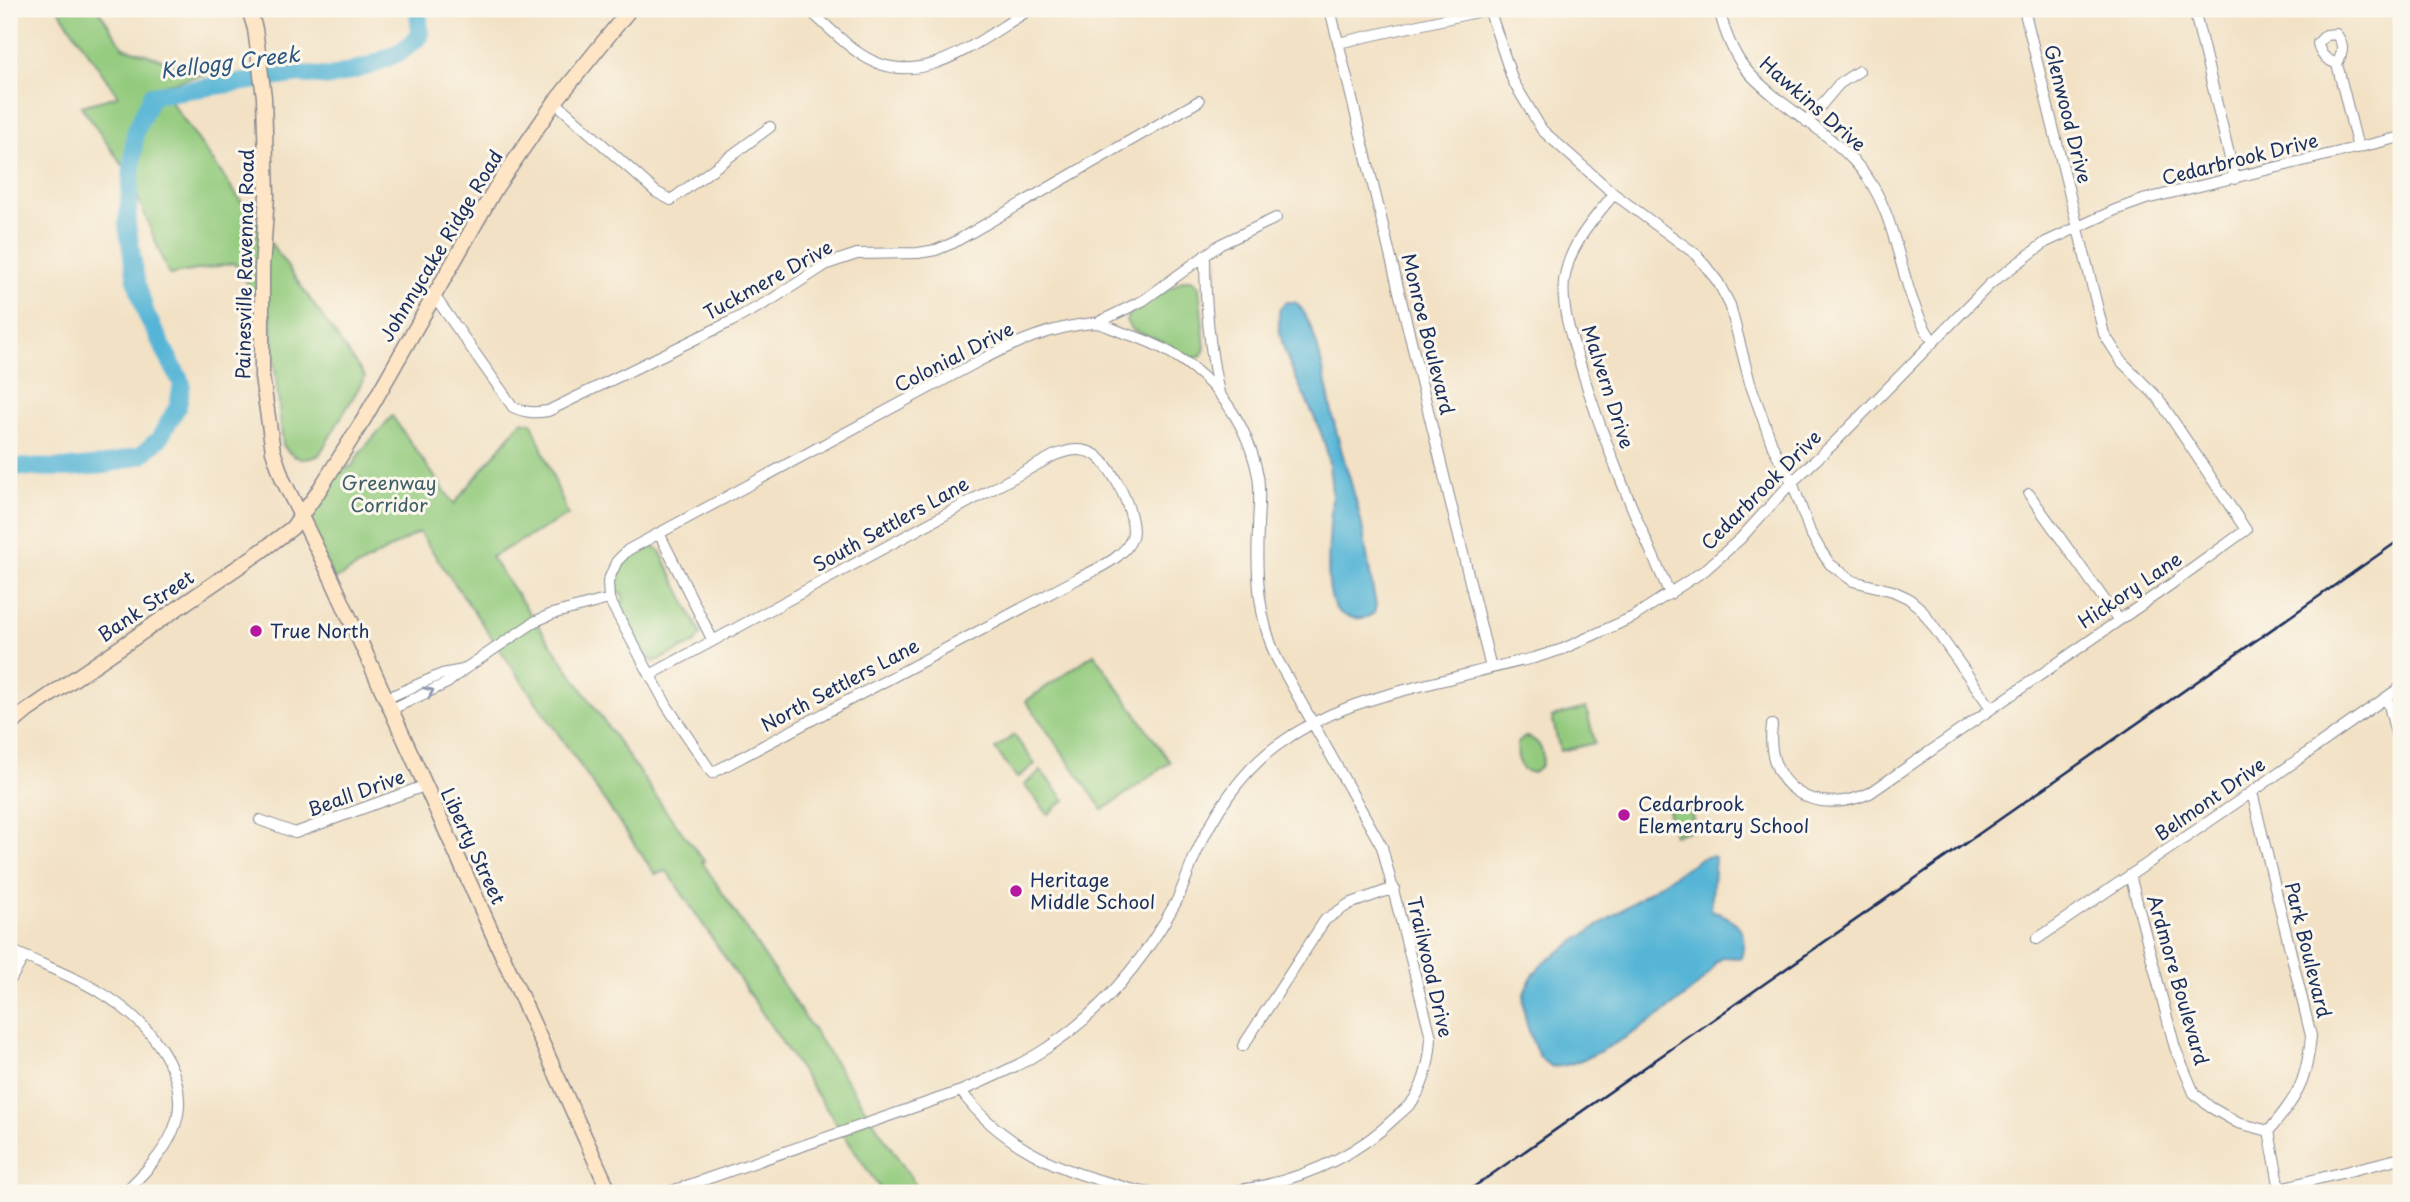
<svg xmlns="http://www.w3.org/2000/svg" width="2410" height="1202" font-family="'Playpen Sans',sans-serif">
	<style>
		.built { fill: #f3d4bf }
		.green { fill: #93ca7d; stroke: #577c6e; stroke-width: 2 }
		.water { fill: #57b5d6; stroke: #39729a; stroke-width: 2 }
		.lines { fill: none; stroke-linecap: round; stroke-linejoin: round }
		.river { stroke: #57b5d6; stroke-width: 18 }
		.street-casing { stroke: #868891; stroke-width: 12 }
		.secondary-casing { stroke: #868891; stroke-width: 17 }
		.street { stroke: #fff; stroke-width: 10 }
		.secondary { stroke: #fee5c5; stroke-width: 14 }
		.rail { stroke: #1b2f5e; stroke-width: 2.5 }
		.oneway { stroke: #8d97ae }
		.poi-dot { fill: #b5179e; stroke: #fbf7ec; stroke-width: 2.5 }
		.labels { text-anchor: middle; stroke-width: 6; stroke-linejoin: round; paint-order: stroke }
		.street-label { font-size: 19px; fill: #1b2f5e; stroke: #fbf7ec }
		.park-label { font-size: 19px; fill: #3f5e67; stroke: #fbf7ec }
		.poi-label { font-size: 19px; fill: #1b2f5e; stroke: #fbf7ec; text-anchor: start }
		.water-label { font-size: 21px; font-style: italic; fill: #2d5782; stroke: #fbf7ec }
	</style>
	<rect width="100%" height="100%" fill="#fbf7ec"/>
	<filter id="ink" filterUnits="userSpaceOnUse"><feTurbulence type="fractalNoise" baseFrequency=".0143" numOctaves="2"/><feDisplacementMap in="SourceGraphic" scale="14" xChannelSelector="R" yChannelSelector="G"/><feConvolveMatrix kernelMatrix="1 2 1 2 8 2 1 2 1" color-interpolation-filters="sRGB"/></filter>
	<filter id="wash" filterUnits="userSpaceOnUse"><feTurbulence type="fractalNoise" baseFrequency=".00686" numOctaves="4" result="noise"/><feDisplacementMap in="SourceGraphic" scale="28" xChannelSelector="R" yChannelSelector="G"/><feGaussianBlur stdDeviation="1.57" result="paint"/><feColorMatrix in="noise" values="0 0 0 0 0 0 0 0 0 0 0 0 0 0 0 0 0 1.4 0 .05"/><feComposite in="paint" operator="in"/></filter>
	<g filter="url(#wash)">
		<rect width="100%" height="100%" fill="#f2e1c4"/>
		<!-- built -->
		<path class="built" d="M2319,1180L2322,1193H2261Z"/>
		<!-- green -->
		<path class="green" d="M58,9H98L123,47L170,62L216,71L160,86L365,377L319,455C304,462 292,459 283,445L273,349L272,319L234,263L169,275L128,173L81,106L118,96Z
			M1184,280H1192L1199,286L1205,349L1200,357L1190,358L1163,342L1132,330L1126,321L1130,313Z
			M392,416L454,504L522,421L532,423L568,515L491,557L666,811L704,861L702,862L921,1193H883L667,871L655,874L419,532L334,580L305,515L318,484L353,465L359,454Z
			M654,546L660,551L701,634L695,643L654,662L647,657L619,605L623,601V596L619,592H615C615,569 630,548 654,546Z
			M1094,654L1170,762L1103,810L1026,701Z
			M1586,708L1595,743L1560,751L1552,717Z
			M1014,735L1035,764L1017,778L995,749Z
			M1525,737C1543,738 1550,765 1533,773L1523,770L1518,758L1517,744Z
			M1041,771L1065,800L1048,814L1024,785Z
			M1690,805L1695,829L1674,835L1668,810Z"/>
		<!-- water -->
		<path class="water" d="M1286,302H1295C1317,318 1327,393 1334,422C1342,457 1355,491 1362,526C1367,552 1370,579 1376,605L1374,613C1368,618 1363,619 1355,618C1348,618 1340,614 1336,609C1322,588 1331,522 1332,497C1332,486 1330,475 1329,465C1325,416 1270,354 1280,308Z
			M1711,856L1715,857L1711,910C1737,920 1749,928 1741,958L1724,957L1715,963C1707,991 1580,1074 1551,1066C1537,1061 1531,1037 1527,1025C1519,996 1524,984 1544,962L1668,879L1700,859Z"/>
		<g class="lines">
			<!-- river -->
			<path class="river" d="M9,467L69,468L104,465L141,455L159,439L178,406L182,384L146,314L136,280L127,225L135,133L152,95L300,74L330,77L372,65L402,51L420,36L418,9"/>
		</g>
	</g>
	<g filter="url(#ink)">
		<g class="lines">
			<defs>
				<path id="street" d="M808,9C824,23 839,39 856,51C916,96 974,43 1026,12
					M1330,9L1491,668
					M1489,9L1513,81L1542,130L1614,194L1697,255L1718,282L1730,305L1750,383L1773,447L1792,482L1810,532L1821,551L1830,564L1853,581L1893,591L1908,598L1921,609L1991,708
					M1719,9C1724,30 1731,50 1744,67C1754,80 1767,90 1779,100C1810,124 1844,145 1867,177C1901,225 1899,291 1932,340
					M2194,9L2235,179
					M1338,43L1490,9
					M2337,64C2325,59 2320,55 2318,43L2326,35L2336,34C2345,45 2343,52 2337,64L2358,148
					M555,102L656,192L671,200L770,127
					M1807,122L1839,84L1859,71
					M1614,194C1592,221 1569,245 1564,281C1561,311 1573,342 1582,370C1605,447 1637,521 1670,594
					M1205,255C1205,302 1209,347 1219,393
					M433,294L513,407C525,413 535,413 548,411L732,321L771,300L827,264L857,254L918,253L936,250L953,243L1199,101
					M1097,323L1144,300L1221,244L1276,218
					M2029,494L2118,619
					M659,533L713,641
					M650,675L1055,455C1067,451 1079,447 1092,453C1111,461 1138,517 1132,537C1126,558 1094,570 1077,579L712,773L667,706L609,599L608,582L612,572L617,561L628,550L979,361C1014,343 1053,326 1094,323C1103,323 1115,330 1124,333C1193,353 1244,405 1258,476C1261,494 1258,512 1258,529C1256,574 1258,618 1277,659L1382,847L1431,1037C1430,1059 1426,1079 1415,1098C1410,1105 1402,1112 1396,1117C1349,1163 1285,1185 1221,1193
					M2387,697L2401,754
					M387,698L442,674L463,670
					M392,709L447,683L463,670L536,621L552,614L609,599
					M1772,725C1764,788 1815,818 1870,793L2170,585L2246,530L2158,398L2122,362L2104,334L2024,9
					M2252,792L2311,1036C2306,1085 2298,1094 2269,1131L2280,1189
					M260,820L295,833L424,786
					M2130,875L2175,1048L2194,1093L2210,1107L2238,1123L2269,1131
					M2037,939L2252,792L2401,687
					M9,949C45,967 86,980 118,1004C156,1032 194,1082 173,1131C163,1155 142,1175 124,1193
					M9,982L24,957
					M1243,1046L1325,920L1349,904L1394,888
					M961,1091C984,1081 1007,1071 1029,1059C1092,1023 1141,966 1176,902C1183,888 1188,872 1194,858C1212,817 1238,775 1275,747C1326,709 1376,697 1436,682C1469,674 1501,665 1534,658L1563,649L1633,617L1705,570L1740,539L1792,482L1833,444L1990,284L2046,242L2115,210L2146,199L2401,137
					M666,1193L961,1091C997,1141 1052,1168 1110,1183C1124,1187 1138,1192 1152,1193
					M2261,1193L2401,1158"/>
				<path id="secondary" d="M249,9L255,29L264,97L267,195L262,269V377L273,451L283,480L331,577L610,1193
					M9,726L27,711L260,552L292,528L316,495L364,419L495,189L555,102L630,9"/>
			</defs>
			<!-- street casing -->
			<use href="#street" class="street-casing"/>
			<!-- secondary casing -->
			<use href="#secondary" class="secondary-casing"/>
			<!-- street -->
			<use href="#street" class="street"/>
			<!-- secondary -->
			<use href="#secondary" class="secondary"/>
			<!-- rail -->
			<path class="rail" d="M1465,1193L2401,539"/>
		</g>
		<!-- one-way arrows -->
		<defs><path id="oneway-chevron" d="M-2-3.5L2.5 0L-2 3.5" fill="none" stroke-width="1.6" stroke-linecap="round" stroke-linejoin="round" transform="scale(1.75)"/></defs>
		<use class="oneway" href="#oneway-chevron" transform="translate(429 692) rotate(-25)"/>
	</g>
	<!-- markers -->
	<g class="poi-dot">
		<circle cx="256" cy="631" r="7"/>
		<circle cx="1624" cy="815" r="7"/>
		<circle cx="1016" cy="891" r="7"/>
	</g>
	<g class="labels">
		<!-- street labels -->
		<g class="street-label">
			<text transform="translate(1813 104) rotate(41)" y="7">Hawkins Drive</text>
			<text transform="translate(2068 114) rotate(76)" y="7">Glenwood Drive</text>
			<text transform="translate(2240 159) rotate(-14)" y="7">Cedarbrook Drive</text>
			<text transform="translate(441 246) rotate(-59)" y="7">Johnnycake Ridge Road</text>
			<text transform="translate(245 264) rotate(-89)" y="7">Painesville Ravenna Road</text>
			<text transform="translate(768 280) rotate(-29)" y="7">Tuckmere Drive</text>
			<text transform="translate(1428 334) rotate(76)" y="7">Monroe Boulevard</text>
			<text transform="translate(954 357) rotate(-27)" y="7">Colonial Drive</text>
			<text transform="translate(1608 387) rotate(72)" y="7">Malvern Drive</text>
			<text transform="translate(1761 490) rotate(-45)" y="7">Cedarbrook Drive</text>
			<text transform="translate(891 524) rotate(-29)" y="7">South Settlers Lane</text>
			<text transform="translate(2130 590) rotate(-34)" y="7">Hickory Lane</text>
			<text transform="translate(146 606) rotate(-34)" y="7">Bank Street</text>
			<text transform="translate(840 685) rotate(-28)" y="7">North Settlers Lane</text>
			<text transform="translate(356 793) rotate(-20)" y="7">Beall Drive</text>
			<text transform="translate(2210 799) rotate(-35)" y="7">Belmont Drive</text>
			<text transform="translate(473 846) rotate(65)" y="7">Liberty Street</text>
			<text transform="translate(2308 950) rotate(76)" y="7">Park Boulevard</text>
			<text transform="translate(1430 967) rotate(77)" y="7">Trailwood Drive</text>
			<text transform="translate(2178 980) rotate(74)" y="7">Ardmore Boulevard</text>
		</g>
		<!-- park labels -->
		<g class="park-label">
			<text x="389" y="490">Greenway<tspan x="389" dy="22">Corridor</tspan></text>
		</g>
		<!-- poi labels -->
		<g class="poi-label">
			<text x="270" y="638">True North</text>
			<text x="1638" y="811">Cedarbrook<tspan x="1638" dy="22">Elementary School</tspan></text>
			<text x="1030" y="887">Heritage<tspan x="1030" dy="22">Middle School</tspan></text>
		</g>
		<!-- water labels -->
		<g class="water-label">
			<text transform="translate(230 63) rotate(-7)" y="7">Kellogg Creek</text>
		</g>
	</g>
	<!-- margin -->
	<rect width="2410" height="1202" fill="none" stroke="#fbf7ec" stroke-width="35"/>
</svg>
